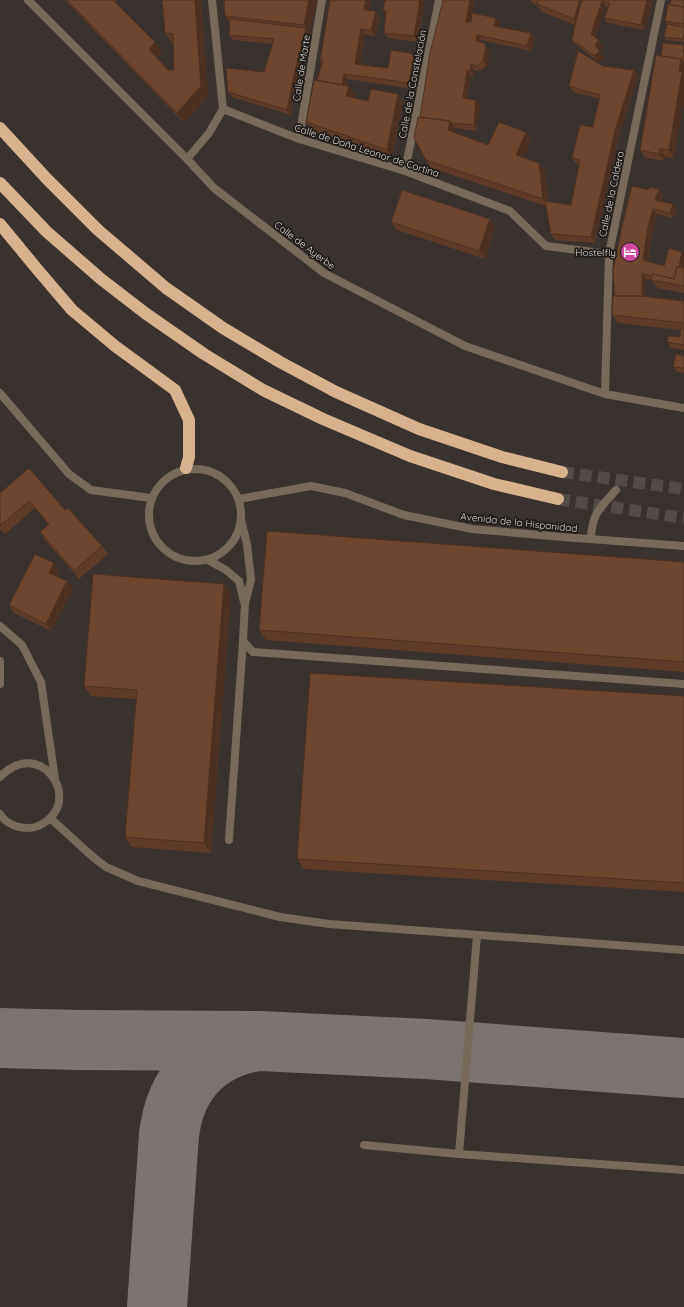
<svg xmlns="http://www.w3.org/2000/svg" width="684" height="1307" font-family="Quicksand,sans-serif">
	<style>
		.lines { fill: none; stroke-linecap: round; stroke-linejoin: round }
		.taxiway { stroke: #7b7470; stroke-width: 60 }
		.motorway-tunnel { stroke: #524b47; stroke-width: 12; stroke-dasharray: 12 6; stroke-linecap: butt }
		.service { stroke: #786a5b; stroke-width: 8 }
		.minor { stroke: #786a5b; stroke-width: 8 }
		.tertiary { stroke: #786a5b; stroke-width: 8 }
		.motorway { stroke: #d6b28f; stroke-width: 12 }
		.wall { fill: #5e3c29 }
		.shaded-wall { fill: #4c3122 }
		.building { fill: #6d4630; stroke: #4c3122 }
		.labels { text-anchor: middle; stroke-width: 3.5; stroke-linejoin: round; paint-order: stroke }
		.street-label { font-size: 10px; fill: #dbd6d3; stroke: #1f1b19 }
		.poi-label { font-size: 10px; fill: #dbd6d3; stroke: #1f1b19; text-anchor: end }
	</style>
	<rect width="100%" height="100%" fill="#3a322e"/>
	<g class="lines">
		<!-- taxiway -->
		<path class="taxiway" d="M0,1038L79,1040L260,1041L426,1049L684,1068
			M157,1307L169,1135C175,1084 206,1049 258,1041"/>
		<!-- motorway-tunnel -->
		<path class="motorway-tunnel" d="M562,472L684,489
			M558,499L684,518"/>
		<!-- service -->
		<path class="service" d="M241,520L247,544L251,580L245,603L243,641L253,652L684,684
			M591,539C592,513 600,508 616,490
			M208,560L226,570L239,581L244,602
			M0,626L22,645L41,682L55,779
			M0,661V684
			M0,777C38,737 80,794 48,820C43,824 36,828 29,828C18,828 6,824 0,814
			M50,818L93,857L106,867L138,881L280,917L329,924L684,950
			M229,840L243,641
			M364,1145L459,1154L684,1170
			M459,1154L477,935"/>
		<!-- minor -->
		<path class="minor" d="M28,0L187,159L214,188L324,273L465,346L605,394L684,408
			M212,0L223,109
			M223,109L299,139L405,171L510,211L546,246L609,254
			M299,139L322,0
			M187,159L209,133L223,109
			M405,171L439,0
			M605,394L609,254L661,0"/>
		<!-- tertiary -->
		<path class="tertiary" d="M0,393L69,474L91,490L151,498
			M149 515a46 46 0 1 1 92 0a46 46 0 1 1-92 0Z
			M239,499L311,486L345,493L404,515L472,529L563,537L684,546"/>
		<!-- motorway -->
		<path class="motorway" d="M0,128L47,179L98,230L166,288L223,328L280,362L336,392L419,429L502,457L562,472
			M0,183L47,232L101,279L145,313L204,354L263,390L323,419L410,456L494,484L558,499
			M0,224L37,269L72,310L115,346L175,390L189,420V457L186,468"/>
	</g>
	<!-- wall -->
	<path class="wall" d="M65,0H117L115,2L162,51L157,58L168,70H174V43H172L165,33L162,0H201L208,96L184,123Z
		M224,0H317L309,33L297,81L291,115L232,97L228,92L264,72L273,44L233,40L229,35L230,23L225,16Z
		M330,0H371L369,11L380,17L375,36L365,34L360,64L388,68L418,59L413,89L347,79V86H349L355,94L353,98L368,101L398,94L403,102L392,157L311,130L306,122L317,80L322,63L320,60Z
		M385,0H425L418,42L388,38L384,33L386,14L383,10Z
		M530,0H653L645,30L608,23L604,18L608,7L606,6L595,37L603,46L599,51L604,57L599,62L576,45L572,40L575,25L542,12L537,5L532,3Z
		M684,0V42L666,40L664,37L667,24L665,21L670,5Z
		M470,22L500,23L499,27L535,38L531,51L481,40V42L487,48L490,54L487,66L480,71L474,70V76H471L467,98L480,105L477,131L455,128L454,133L488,145L526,132L531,140L524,158L539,163L545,171L548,202L571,205L579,164L576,163L572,158L593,127L599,99L573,92L569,86L603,66L634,70L638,76L619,136L595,243L555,240L551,234L546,206L431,168L426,160L420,117Z
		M661,56L674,158L665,157L664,161L645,158L640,150Z
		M659,189L663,194L660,201L677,209L673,218L657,214L652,233L648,262L664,266L684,254V293L657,288L652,280L646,279V297L684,301V350L671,348L667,342L680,337L681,330L618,323L612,315L615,296L649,190Z
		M391,222L495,227L485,259L397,230Z
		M684,356V373L677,372L673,367Z
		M0,493L65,510L102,546L108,554L79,579L45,540L40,532L48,524L35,508L5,534L0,529Z
		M684,562V672L266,640L259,630Z
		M54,563L59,571L57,576L73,589L51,631L14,613L9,605Z
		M224,584L231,594L211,853L132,847L125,837L136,699L91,696L84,686Z
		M684,696V892L304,869L297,859Z"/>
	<!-- shaded-wall -->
	<path class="shaded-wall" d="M195,0H201L208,96L184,123L177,113Z
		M309,0H317L309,33L304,25Z
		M366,0H371L368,16L364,10Z
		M420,0H425L418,42L414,36Z
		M470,0H475L470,27L466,22Z
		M580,0H588L580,27L574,19Z
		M647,0H653L645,30L641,25Z
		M602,1L606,6L595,39L591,34Z
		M376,11L380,17L375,36L371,30Z
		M496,18L500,23L498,31L494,26Z
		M306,28L309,33L297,81L291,115L287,110L294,75Z
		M361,29L365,34L359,69L355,64Z
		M531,33L535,38L531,51L527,46Z
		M477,35L481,40L480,46L476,41Z
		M599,40L603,46L599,51L595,46Z
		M155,42L162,51L156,59L149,49Z
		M484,43L487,48L490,54L487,66L483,61Z
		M600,51L604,57L599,62L595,56Z
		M414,54L418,59L413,89L409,83Z
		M681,59L684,64V102L674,158L669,150Z
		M471,64L474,70V76L470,71Z
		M467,70L471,76L466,103L463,98Z
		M634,70L638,76L619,136L595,243L591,237L615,131Z
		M344,74L347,79L346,93L342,87Z
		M349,86L355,94L352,104L346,96Z
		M398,94L403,102L392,157L387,150Z
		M476,100L480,105L477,131L474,125Z
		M450,121L455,128L453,138L448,130Z
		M526,132L531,140L522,163L516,155Z
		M660,149L665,157L664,161L659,154Z
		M539,163L545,171L549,207L543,199Z
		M659,189L663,194L659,206L655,200Z
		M673,204L677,209L673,218L670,213Z
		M653,209L657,214L652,233L647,266L643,260L648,227Z
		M490,219L495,227L485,259L479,251Z
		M682,252L684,254V267L680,285L676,282Z
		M642,273L646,279V304L642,298Z
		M54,563L59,571L55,580L49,573Z
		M67,581L73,589L51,631L46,624Z
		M224,584L231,594L211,853L204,843Z"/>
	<!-- building -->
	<path class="building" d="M67,0H113L155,42L149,49L168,70H174L173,34L165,33L162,0H195L201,86L177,113Z
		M224,0H309L304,25L225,16Z
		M330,0H366L364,10L376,11L371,30L361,29L355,64L388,68L391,50L414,54L409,83L344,74L342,85L317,80L323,60H320Z
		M385,0H420L414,36L384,33L386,11L383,10Z
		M443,0H470L466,22H471L472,13L496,18L494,26L531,33L527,46L477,35L476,41L484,43L486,48L483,61L477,66L471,64L470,71L467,70L463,98L476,100L474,125L451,123L450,121L420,117L430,53Z
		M538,0H580L574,19L537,4Z
		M582,0H647L641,25L604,18L610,3L602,1L591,34L599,40L595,46L600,51L595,56L572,40L576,21Z
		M671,0H684V7L670,5Z
		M668,4L684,7V24L665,21Z
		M230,19L306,28L294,75L287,110L228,92L226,68L264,72L274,39L229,35Z
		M667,24L684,27V32L683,39L664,37Z
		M663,43L684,45L683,52H684V64L681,59L661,56Z
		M578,51L603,66L634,70L615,131L591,237L551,234L545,201L571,205L580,160L572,158L580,125L593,127L600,95L569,86Z
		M656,55L681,59L679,71L682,72L669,150L660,149L659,154L640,150Z
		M314,80L349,86L346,96L368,101L371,89L398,94L387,150L306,122Z
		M418,117L450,121L448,130L488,145L499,122L526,132L516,155L539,163L543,199L426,160L414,138Z
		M632,186L649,190V187L659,189L655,200L673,204L670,213L653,209L648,227L643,260L664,266L669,248L682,252L679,267H677L674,279L653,274L652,276L642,273V296H615L613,270L623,222Z
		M402,190L490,219L479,251L391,222Z
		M677,267L684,268V286L651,280L653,274L674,279Z
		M613,296H641L684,301V323L612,315Z
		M681,329H684V345L667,342L668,336L680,337Z
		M676,354L684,356V368L673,367Z
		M29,468L65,510L68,508L102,546L74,571L40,532L49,524L29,501L0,526V493Z
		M267,531L684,562V662L259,630Z
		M35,554L54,563L49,573L67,581L46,624L9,605Z
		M93,574L224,584L204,843L125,837L137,690L84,686Z
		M310,673L684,696V883L297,859Z"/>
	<!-- icons -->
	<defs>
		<symbol id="hotel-disc" viewBox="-11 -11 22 22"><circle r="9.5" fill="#d1479c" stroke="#1f1b19"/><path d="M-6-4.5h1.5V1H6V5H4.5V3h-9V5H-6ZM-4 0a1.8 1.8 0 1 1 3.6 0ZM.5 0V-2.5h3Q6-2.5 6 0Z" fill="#fff"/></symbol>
	</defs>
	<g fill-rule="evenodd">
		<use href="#hotel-disc" x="619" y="241" width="22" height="22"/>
	</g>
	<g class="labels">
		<!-- street labels -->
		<g class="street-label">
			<text transform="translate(301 68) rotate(-81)" y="4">Calle de Marte</text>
			<text transform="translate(412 84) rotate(-79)" y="4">Calle de la Constelación</text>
			<text transform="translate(367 150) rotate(18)" y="4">Calle de Doña Leonor de Cortina</text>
			<text transform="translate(611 194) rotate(-78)" y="4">Calle de la Caldera</text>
			<text transform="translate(305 245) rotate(37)" y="4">Calle de Ayerbe</text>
			<text transform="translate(519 522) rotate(6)" y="4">Avenida de la Hispanidad</text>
		</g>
		<!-- poi labels -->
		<g class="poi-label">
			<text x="616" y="256">Hostelfly</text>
		</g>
	</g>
</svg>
